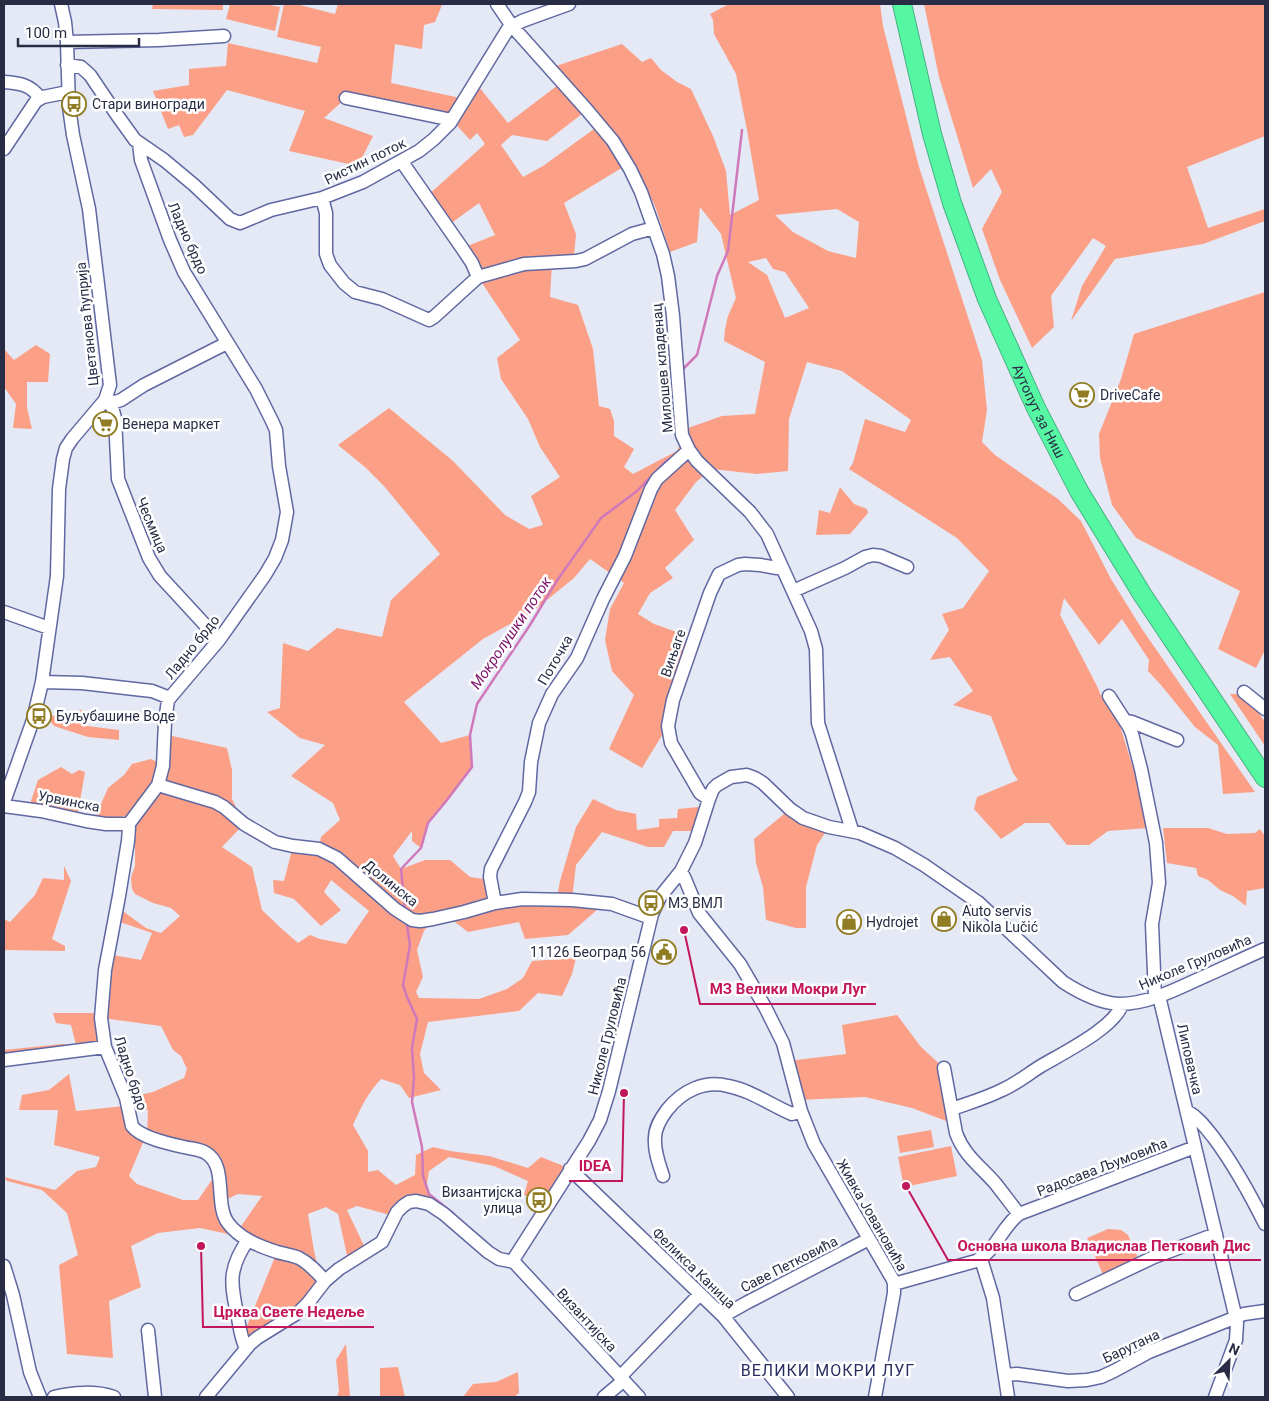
<svg xmlns="http://www.w3.org/2000/svg" width="1269" height="1401" font-family="Roboto,sans-serif">
	<style>
		.green { fill: #fba086; fill-rule: evenodd }
		.lines { fill: none; stroke-linecap: round; stroke-linejoin: round }
		.stream { stroke: #cf79bb; stroke-width: 2.5 }
		.minor-casing { stroke: #6068a1; stroke-width: 15 }
		.highway-casing { stroke: #46b082; stroke-width: 20 }
		.minor { stroke: #fff; stroke-width: 12 }
		.highway { stroke: #56f7a3; stroke-width: 18 }
		.labels { text-anchor: middle; stroke-width: 5; stroke-linejoin: round; paint-order: stroke }
		.poi-label { font-size: 14px; fill: #282c45; stroke: #fff; text-anchor: start }
		.street-label { font-size: 14px; fill: #282c45; stroke: #fff }
		.water-label { font-size: 15px; font-style: italic; fill: #7e156c; stroke: #fff }
		.quarter-label { font-size: 16px; letter-spacing: 1px; fill: #292e62; stroke: #fff }
		.leader { fill: none; stroke: #c2185b; stroke-width: 2 }
		.callout-dot { fill: #c2185b; stroke: #fff; stroke-width: 2 }
		.callout-label { font-size: 15px; text-anchor: middle; font-weight: bold; fill: #c2185b; stroke: #fff; stroke-width: 5; stroke-linejoin: round; paint-order: stroke }
	</style>
	<rect width="100%" height="100%" fill="#e5e8f5"/>
	<!-- green -->
	<path class="green" d="M153,4H223V10L152,9Z
		M230,4H266L280,7L275,31L226,19Z
		M284,4H296L335,14L338,4H430L442,5L435,22L424,25L422,49L395,44L391,83L465,99L475,82L508,123L562,82L587,110L547,141L512,135L501,145L523,177L543,166L605,121L556,66L622,44L642,62L651,58L661,70L677,82L691,89L713,136L726,171L730,215L759,200L747,130L736,74L714,34L713,20L710,14L729,4H880L883,26L919,167L982,360L987,410L982,442L995,455L1058,499L1081,521L1111,579L1142,629L1255,792L1223,794L1218,745L1195,727L1161,685L1148,671L1149,660L1122,619L1099,645L1064,598L1060,615L1097,686L1102,698L1120,726L1144,803L1148,828L1108,831L1089,845H1067L1049,823H1025L1001,839L974,809L977,797L1018,780L1013,773L991,716L953,705L973,691L950,657L930,660L949,630L942,614L963,608L989,571L957,538L849,469L853,463L865,419L905,432L911,420L842,371L807,362L789,419L788,471L757,474L712,469L696,482L675,510L694,540L665,568L673,578L650,593L638,614L654,624L677,632L685,643L664,732L642,768L609,749L634,695L612,671L605,640L610,609L624,583L590,559L574,578L532,612L483,639L404,702L441,743L470,735L472,767L443,806L428,823L421,848L412,841V831L393,856L401,869L425,860H450L470,877L491,880L496,903L535,899L605,903L568,935L525,939L519,922L468,932L447,916L433,919L424,931L417,950L423,977L416,992L419,998L479,999L507,989L523,978L532,961L576,958L572,974L562,996L538,993L519,1011L428,1022L420,1054L424,1073L441,1090L409,1098L400,1085L381,1079C368,1093 361,1107 353,1125L368,1151V1172L378,1170L396,1185L415,1175L416,1155L433,1147L450,1151L489,1156L528,1168L541,1157L566,1167L564,1180L548,1205L524,1195L528,1181L494,1166L449,1157L429,1171L426,1190L434,1202C412,1198 403,1196 390,1215L357,1206L347,1210L367,1252L352,1261L348,1260L338,1214L326,1207L308,1214L314,1251L318,1267L311,1266L325,1281C316,1291 310,1303 299,1311C282,1325 261,1333 246,1348L242,1338L277,1252L248,1240L237,1232L262,1196L238,1194L221,1202L219,1179L218,1172L213,1180L215,1181L218,1213C220,1221 229,1227 228,1234L200,1228L158,1233L131,1246L141,1287L109,1301L113,1358L67,1354L59,1265L78,1255L67,1213L42,1190L7,1181L4,1177L55,1190L77,1171L96,1167L100,1157L54,1145L58,1110H19L22,1095L49,1090L69,1074L76,1111L124,1106C128,1123 127,1132 144,1140L129,1176L137,1184L183,1200H198L218,1171L213,1158L206,1153L147,1136L148,1110L129,1106L126,1098L153,1092L184,1078L187,1069L181,1056L173,1050L161,1026L102,1018V1033L105,1047L4,1057V1050L62,1044L76,1045L71,1025L56,1023L53,1013H101L107,954L141,960L152,933L117,921L120,909L146,928L161,933L180,916L171,908L153,903L135,894L132,889L131,877L135,866V831L127,816L94,820L108,788L124,775L132,764L151,759L165,766L168,735L227,748L232,770V799L244,824L222,847L252,867L262,910L282,929L298,943L310,935L320,939L346,944L369,911L331,880L324,892L341,910L321,926L294,899L274,893L273,880L284,881L293,846L319,849L321,837L340,820L333,803L291,776L325,745L300,738L267,712L280,708L283,643L308,651L337,628L382,637L391,600L440,554L384,486L365,467L338,445L389,408L453,461L505,515L529,529L543,525L531,496L560,477L540,447L528,419L501,379L497,358L520,340L478,277L524,264L552,263L550,297L578,305L593,349L599,406L610,409L614,421V436L634,449L624,467L633,474L677,451L688,428L722,416L755,414L765,362L724,341L725,329L728,316L736,298L721,234L700,207L697,242L670,252L655,206L633,161L564,203L576,234L574,256L523,262L481,274L465,247L495,235L479,203L446,227L426,197L485,144L477,133L470,140L452,120L346,98L324,118L373,136L358,166L289,151L305,111L227,90L193,135L184,137L179,125L168,129L153,91L189,85V69L226,66L228,43L317,63L321,47L277,37ZM837,209L859,222L856,258L828,251L793,232L775,215ZM766,258L773,269L785,272L809,308L785,318L767,275L748,262Z
		M924,4H1265V136L1187,167L1208,228L1265,209V221L1203,244L1115,259L1071,321L1082,286L1106,246L1093,238L1051,296L1054,327L1032,348L1000,280L982,229L1002,192L991,169L973,188L939,77Z
		M1265,292V650L1256,668L1218,649L1240,591L1136,538L1112,505L1100,458L1099,434L1121,379L1134,334Z
		M36,345L50,354L48,382H27V408L32,429L13,428L16,404L4,387V349L14,360Z
		M840,487L854,504L867,509L868,513L850,534L816,535L819,510L830,513Z
		M1230,694H1245L1265,722V746Z
		M82,710L87,726L119,730V740L88,737L54,726L47,717Z
		M61,767L72,774L79,770L85,772L78,813L44,805L30,804L38,780Z
		M593,799L616,810L636,814L637,830L659,827V819L677,818L678,809L699,807L692,831H673L664,847H648L602,832L576,865L572,899L557,898L560,881L576,827Z
		M790,809L829,827L817,845L806,887V928H796L766,920L763,887L756,863L754,839Z
		M1163,828H1208L1227,834L1255,833L1260,829L1265,836V888L1247,891L1246,906L1233,896L1220,890L1208,880L1198,876L1196,868L1167,863Z
		M64,866L71,881L52,939L65,946V951L4,950V919L10,922L35,895L43,878L64,880Z
		M897,1015L921,1047L944,1068L954,1124L912,1108L865,1097L798,1100L788,1061L846,1054L842,1025Z
		M931,1130L934,1147L900,1153L897,1136Z
		M951,1146L957,1176L904,1187L898,1157Z
		M1108,1229L1121,1230L1128,1235L1141,1265L1105,1279L1087,1238Z
		M346,1344L350,1397H337L339,1391L336,1360Z
		M398,1367L405,1397H380V1368Z
		M518,1372L519,1393L514,1397H463L473,1384L496,1382Z"/>
	<g class="lines">
		<!-- stream -->
		<path class="stream" d="M682,370L697,355L717,276L728,251L742,130
			M405,910L401,869L421,848L428,823L447,800L472,767L470,735L477,704L530,625L556,582L601,518L637,491L665,462L675,455
			M407,925L410,945L403,985L407,997L417,1019L412,1048L414,1078L412,1102L422,1147L423,1176L429,1194L454,1214"/>
		<defs>
			<path id="minor" d="M497,4L512,26L587,110L613,141L630,169L641,192L663,254L668,276L673,316L682,435L689,450L697,461L750,512L767,534L811,631L816,649L818,723L852,830
				M67,42L159,40L224,36
				M67,65L81,67L90,75L117,115L135,140L164,160L194,185L230,219L240,223L271,210L322,198L363,182L419,151L434,139L450,123L508,29L522,21L569,4
				M4,82C20,83 31,85 40,98
				M346,98L452,120
				M139,143L141,160L170,240L184,272L256,389L272,421L276,430L279,466L287,512L282,540L275,558L265,575L219,640L168,700L165,722L163,766L158,785L128,825L129,828L128,841L119,896L105,970L101,1018L105,1047L126,1098L132,1126C141,1138 170,1144 184,1147C192,1149 200,1149 206,1153C228,1166 214,1204 228,1223C240,1239 259,1246 277,1252C284,1254 292,1255 299,1258C309,1263 317,1272 325,1281
				M4,149L36,101L43,97L68,92
				M402,162L462,248L472,263L478,277
				M322,198L326,213V254L330,265L344,283L355,292L382,299L429,320L434,317L478,277L524,264L576,261L585,259L632,234L654,228
				M105,400L112,407L115,418L118,479L149,558L160,576L219,640
				M105,400L115,402L121,400L144,385L227,343
				M793,591L845,568L865,557L873,555L881,556L907,567
				M4,612L49,628
				M42,682L82,683L143,690L152,691L170,698
				M1244,692L1265,709
				M1109,696L1129,727L1132,734L1141,769L1156,843L1159,883L1152,924L1155,997
				M1125,721L1132,722L1177,740
				M158,785L215,802L224,807L244,824L275,842L293,846L319,849L337,858L395,909L412,920L420,921L433,919L464,912L495,903L522,899L572,900L612,904L651,918
				M709,799L700,793L671,743L668,726L673,700L710,593L719,574L738,565L745,564L760,565L777,568H782
				M4,802L33,720L42,682L57,576L59,489L63,459L66,448L72,439L105,400L110,385L89,209L73,135L69,107L67,42L65,22L61,4
				M4,806L41,811L86,821L106,824H123L128,825
				M681,871L685,879L699,913L740,964L765,1007L783,1043L801,1111L814,1144L893,1280L894,1284V1293L875,1397
				M495,903L490,877L491,869L525,802L529,792L531,762L539,723L552,694L577,658L603,599L625,556L651,489L657,479L689,450
				M1159,996L1237,1323L1236,1340L1215,1397
				M4,1060L105,1047
				M944,1068L956,1133C964,1155 979,1165 995,1183C1003,1193 1011,1204 1019,1214
				M952,1109C969,1103 986,1098 1002,1090C1016,1084 1028,1074 1041,1066C1061,1054 1116,1027 1122,1004
				M1187,1111C1198,1117 1206,1128 1214,1138C1234,1165 1250,1194 1265,1224
				M570,1169L723,1316L788,1397
				M663,1176C659,1164 654,1151 655,1138C655,1127 661,1118 667,1110C682,1091 704,1080 728,1086C750,1090 771,1105 792,1114L801,1111
				M981,1259L993,1298L1008,1397
				M514,1262L515,1257L589,1141L600,1120L609,1091L652,914L660,897L681,871L695,843L709,799L713,789L717,785L731,777L747,775L755,778L763,783L790,809L803,818L829,827L860,833L895,848L924,865L979,903L1063,982C1080,993 1099,1003 1119,1004C1148,1004 1177,989 1203,977C1224,968 1244,958 1265,949
				M514,1262L639,1397
				M4,1266L13,1295L30,1372L40,1397
				M894,1284L976,1261C995,1252 1002,1227 1019,1214L1195,1147
				M1076,1294L1154,1257L1216,1234
				M723,1316L748,1302L869,1239
				M148,1330L155,1397
				M246,1348C241,1339 240,1329 238,1318C231,1285 227,1270 248,1240
				M1005,1375L1017,1374L1068,1381L1087,1380L1101,1377L1114,1371L1149,1352L1244,1314L1265,1311
				M620,1377L700,1294
				M54,1397C73,1392 96,1391 114,1397
				M206,1397L250,1344L257,1338L299,1312L308,1303L325,1281L339,1269L382,1242L397,1212L403,1206L409,1202L416,1201L429,1204L444,1214L488,1252L499,1259L514,1262
				M604,1397L623,1381"/>
			<g id="highway">
				<path id="s1" d="M902,4L932,134L952,203L987,299L1036,408L1079,491L1142,594L1265,778"/>
			</g>
		</defs>
		<!-- minor casing -->
		<use href="#minor" class="minor-casing"/>
		<!-- highway casing -->
		<use href="#highway" class="highway-casing"/>
		<!-- minor -->
		<use href="#minor" class="minor"/>
		<!-- highway -->
		<use href="#highway" class="highway"/>
	</g>
	<!-- icons -->
	<defs>
		<symbol id="bus-ring" viewBox="-11 -11 22 22"><circle r="9.5" fill="#fff" stroke="#907d23" stroke-width="1.5"/><path d="M-5-6H5V4H4V6H2V4H-2V6H-4V4H-5ZM-3.5-4V0h7V-4ZM-3.5 1.2v1.5H-2V1.2ZM2 1.2v1.5H3.5V1.2Z" fill="#907d23"/></symbol>
		<symbol id="supermarket-ring" viewBox="-11 -11 22 22"><circle r="9.5" fill="#fff" stroke="#907d23" stroke-width="1.5"/><path d="M-6-5.5h2.5l.6 2H6L4.5 2H-2.5L-4.4-4H-6ZM-1.5 3.2a1.3 1.3 0 1 0 .1 0ZM3 3.2a1.3 1.3 0 1 0 .1 0Z" fill="#907d23"/></symbol>
		<symbol id="shop-ring" viewBox="-11 -11 22 22"><circle r="9.5" fill="#fff" stroke="#907d23" stroke-width="1.5"/><path d="M-5-2.5h2.3a2.7 3.5 0 0 1 5.4 0H5L5.5 6h-11ZM-1.5-2.5h3a1.5 2.3 0 0 0-3 0Z" fill="#907d23"/></symbol>
		<symbol id="civic-ring" viewBox="-11 -11 22 22"><circle r="9.5" fill="#fff" stroke="#907d23" stroke-width="1.5"/><path d="M-.6-6.5H3V-4.5H.6V-3L4-1V1h2V6H-6V1h2V-1L-.6-3ZM-1.2 2.5V6h2.4V2.5Z" fill="#907d23"/></symbol>
	</defs>
	<g fill-rule="evenodd">
		<use href="#bus-ring" x="60" y="90" width="28" height="28"/>
		<use href="#supermarket-ring" x="1068" y="381" width="28" height="28"/>
		<use href="#supermarket-ring" x="91" y="410" width="28" height="28"/>
		<use href="#bus-ring" x="25" y="702" width="28" height="28"/>
		<use href="#bus-ring" x="637" y="889" width="28" height="28"/>
		<use href="#shop-ring" x="930" y="905" width="28" height="28"/>
		<use href="#shop-ring" x="835" y="908" width="28" height="28"/>
		<use href="#civic-ring" x="650" y="938" width="28" height="28"/>
		<use href="#bus-ring" x="525" y="1186" width="28" height="28"/>
	</g>
	<g class="labels">
		<!-- poi labels -->
		<g class="poi-label">
			<text x="92" y="109">Стари виногради</text>
			<text x="1100" y="400">DriveCafe</text>
			<text x="122" y="429">Венера маркет</text>
			<text x="56" y="721">Буљубашине Воде</text>
			<text x="668" y="908">МЗ ВМЛ</text>
			<text x="962" y="916">Auto servis<tspan x="962" dy="16">Nikola Lučić</tspan></text>
			<text x="866" y="927">Hydrojet</text>
			<text x="646" y="957" text-anchor="end">11126 Београд 56</text>
			<text x="522" y="1197" text-anchor="end">Византијска<tspan x="522" dy="16">улица</tspan></text>
		</g>
		<!-- street labels -->
		<g class="street-label">
			<text transform="translate(365 161) rotate(-26)" y="5">Ристин поток</text>
			<text transform="translate(188 238) rotate(66)" y="5">Ладно брдо</text>
			<text transform="translate(87 324) rotate(-96)" y="5">Цветанова ћуприја</text>
			<text transform="translate(662 368) rotate(-95)" y="5">Милошев кладенац</text>
			<text dy="5" stroke="none"><textPath href="#s1" startOffset="431">Аутопут за Ниш</textPath></text>
			<text transform="translate(152 525) rotate(67)" y="5">Чесмица</text>
			<text transform="translate(192 647) rotate(-51)" y="5">Ладно брдо</text>
			<text transform="translate(673 653) rotate(-71)" y="5">Вињаге</text>
			<text transform="translate(555 660) rotate(-60)" y="5">Поточка</text>
			<text transform="translate(69 801) rotate(11)" y="5">Урвинска</text>
			<text transform="translate(391 883) rotate(39)" y="5">Долинска</text>
			<text transform="translate(1195 962) rotate(-23)" y="5">Николе Груловића</text>
			<text transform="translate(607 1036) rotate(-76)" y="5">Николе Груловића</text>
			<text transform="translate(1190 1059) rotate(77)" y="5">Липовачка</text>
			<text transform="translate(131 1073) rotate(72)" y="5">Ладно брдо</text>
			<text transform="translate(1102 1167) rotate(-21)" y="5">Радосава Љумовића</text>
			<text transform="translate(872 1215) rotate(60)" y="5">Живка Јовановића</text>
			<text transform="translate(789 1264) rotate(-27)" y="5">Саве Петковића</text>
			<text transform="translate(694 1268) rotate(44)" y="5">Феликса Каница</text>
			<text transform="translate(587 1320) rotate(47)" y="5">Византијска</text>
			<text transform="translate(1131 1346) rotate(-25)" y="5">Барутана</text>
		</g>
		<!-- water labels -->
		<g class="water-label">
			<text transform="translate(511 633) rotate(-56)" y="5">Мокролушки поток</text>
		</g>
		<!-- quarter labels -->
		<g class="quarter-label">
			<text x="828" y="1376">ВЕЛИКИ МОКРИ ЛУГ</text>
		</g>
	</g>
	<!-- callouts -->
	<path class="leader" d="M684 930L700 1004H876M624 1093L622 1181H569M906 1186L948 1260H1261M201 1246L203 1327H374"/>
	<g class="callout-dot">
		<circle cx="684" cy="930" r="5"/>
		<circle cx="624" cy="1093" r="5"/>
		<circle cx="906" cy="1186" r="5"/>
		<circle cx="201" cy="1246" r="5"/>
	</g>
	<g class="callout-label">
		<text x="788" y="994">МЗ Велики Мокри Луг</text>
		<text x="595" y="1171">IDEA</text>
		<text x="1104" y="1251">Основна школа Владислав Петковић Дис</text>
		<text x="289" y="1317">Црква Свете Недеље</text>
	</g>
	<!-- border -->
	<rect width="1269" height="1401" fill="none" stroke="#282c45" stroke-width="10"/>
	<!-- north arrow -->
	<g transform="translate(1229 1361) rotate(24)" stroke="#ffffff" stroke-width="4" paint-order="stroke">
	<path d="M0-4L9 19L0 12L-9 19Z" fill="#282c45"/>
	<text y="-8" font-size="14" font-weight="bold" text-anchor="middle" fill="#282c45">N</text>
	</g>
	<!-- scale -->
	<path d="M18 38v8h121v-8" fill="none" stroke="#282c45" stroke-width="2.5"/>
	<text x="25" y="38" font-size="15" fill="#282c45" stroke="#ffffff" stroke-width="4" paint-order="stroke">100 m</text>
</svg>
